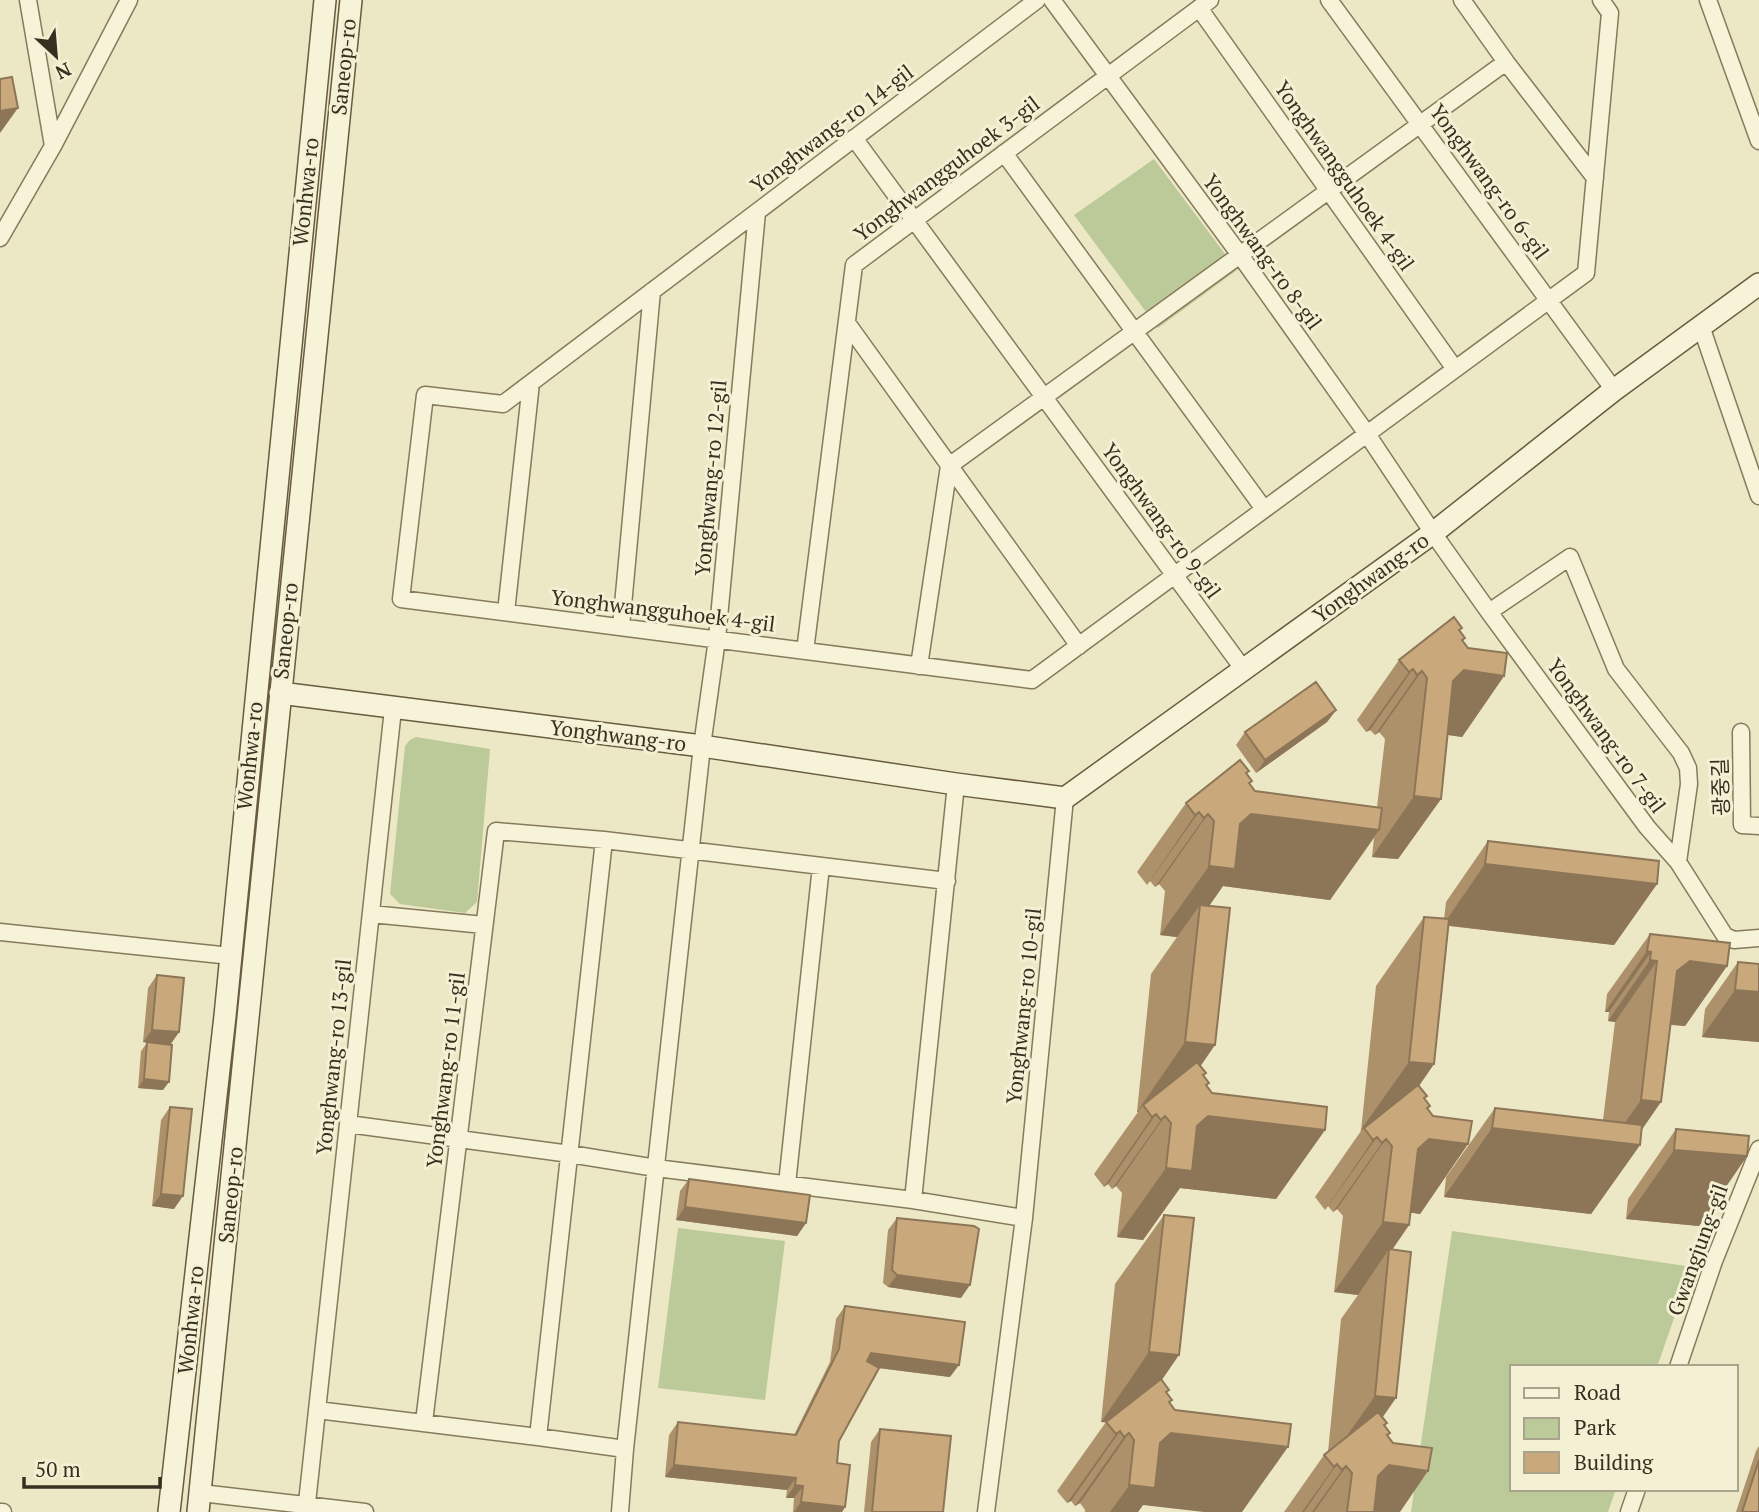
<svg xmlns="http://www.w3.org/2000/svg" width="1759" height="1512" font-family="'PT Serif','Noto Sans KR',serif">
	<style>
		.green { fill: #bcca99 }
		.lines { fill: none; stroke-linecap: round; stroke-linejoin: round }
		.street-casing { stroke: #867a5c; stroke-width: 19 }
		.secondary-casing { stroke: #685b3f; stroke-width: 24 }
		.street { stroke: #f7f3d8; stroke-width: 16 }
		.secondary { stroke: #f7f3d8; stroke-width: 21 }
		.wall { fill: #ad916b }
		.shaded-wall { fill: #8d7657 }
		.building { fill: #c9a97c; stroke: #8d7657; stroke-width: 2 }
		.labels { text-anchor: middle; stroke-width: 6; stroke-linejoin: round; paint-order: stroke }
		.street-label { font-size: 21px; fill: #372f1f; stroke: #f4f0d4 }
	</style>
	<rect width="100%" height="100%" fill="#ece7c5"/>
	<!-- green -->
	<path class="green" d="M1154,159L1237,270L1158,328L1074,215Z
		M416,737L490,749L477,902L465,913L400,904L390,894L405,746L410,740Z
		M678,1228L785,1241L765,1400L658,1388Z
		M1452,1231L1692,1267L1657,1367H1512V1489H1616L1608,1512H1411Z"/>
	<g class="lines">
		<defs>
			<path id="street" d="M28,0L53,146
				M1037,0L503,404L425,395L401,599L1032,680L1586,273L1610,13L1601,0
				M1052,0L1240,255L1367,434L1433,533L1489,612L1647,827L1678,862L1725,936L1734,940L1759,938
				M1329,0L1614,390
				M1462,0L1506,62L1595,178
				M1708,0L1759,141
				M1199,8L1455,369
				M854,138L1244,670
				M1004,153L1264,509
				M0,238L53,146L129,0
				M847,323L1079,646
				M1701,326L1759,496
				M506,612L531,383
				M1489,612L1570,557L1616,669L1681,753L1688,768L1689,784L1678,862
				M621,627L652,291
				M805,651L854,265L1210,0
				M919,666L949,466L1506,62
				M1741,732L1742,825L1759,826
				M371,914L484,925
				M0,932L231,956
				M348,1124L570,1154L656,1168L913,1200L1024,1218
				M787,1184L821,866
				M913,1200L956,784
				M1678,1367L1714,1261L1759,1149
				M317,1410L538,1437L625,1449
				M424,1422L496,831L604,840L947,881
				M538,1437L604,840
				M201,1493L365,1512
				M0,1512H3
				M306,1512L393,709
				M620,1512L625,1449L702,746L717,639L757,212
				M986,1512L1024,1218L1065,798
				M1629,1512L1637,1489"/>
			<path id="secondary" d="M280,693L702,746L956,784L1065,798L1433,533L1614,390L1759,284
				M169,1512L225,1016L325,0
				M198,1512L351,0"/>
		</defs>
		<!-- street casing -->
		<use href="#street" class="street-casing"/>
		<!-- secondary casing -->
		<use href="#secondary" class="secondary-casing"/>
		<!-- street -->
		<use href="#street" class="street"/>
		<!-- secondary -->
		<use href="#secondary" class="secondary"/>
	</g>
	<!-- wall -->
	<path class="wall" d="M1460,631L1465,638L1463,641L1468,648L1504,676L1462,737L1448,735L1441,799L1398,859L1372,857L1374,838L1330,900L1223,886L1209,906L1201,1066L1206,1073L1203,1076L1209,1083L1207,1086L1212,1093L1325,1130L1276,1199L1180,1188L1143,1240L1117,1237L1122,1193L1116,1186L1112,1189L1108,1184L1104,1187L1094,1174L1138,1112H1137L1151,974L1177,937L1160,935L1165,891L1159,884L1155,887L1150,881L1147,885L1137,872L1186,803L1246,774L1252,781L1249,784L1255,791L1377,807L1385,739L1379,732L1375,735L1370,730L1366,732L1357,720L1399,660Z
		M1336,710L1327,722L1256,773L1236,745L1245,732Z
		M1488,841L1657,884L1614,945L1449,926L1434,1064L1419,1086L1427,1096L1424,1099L1430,1106L1427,1109L1433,1116L1468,1144L1420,1214L1410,1212L1409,1225L1392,1250L1383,1417L1387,1423L1385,1426L1390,1433L1388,1436L1400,1512H1284L1324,1455L1328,1452L1341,1319L1358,1295L1334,1292L1343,1216L1337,1209L1333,1212L1328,1206L1325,1210L1315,1197L1361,1131L1376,986L1424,917L1444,919L1446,902Z
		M1650,934L1727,966L1685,1026L1670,1025L1642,1130L1640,1145L1591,1214L1444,1197L1446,1177L1495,1108L1603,1120L1615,1022L1608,1021L1609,1012H1605L1607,994Z
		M1738,962L1759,964V1042L1702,1037L1705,1009Z
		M157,975L179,1032L170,1045L163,1090L138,1088L141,1051L147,1043L143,1042L148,988Z
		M170,1107L174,1209L152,1206L161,1120Z
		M1676,1129L1747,1156L1699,1226L1626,1219L1628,1199Z
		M689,1179L806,1223L797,1236L676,1220L680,1191Z
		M1164,1215L1162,1380L1170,1403L1143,1505L1138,1512H1085V1510L1080,1503L1075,1506L1071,1501L1067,1503L1057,1491L1106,1422H1101L1115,1284Z
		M897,1218L961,1298L888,1287L883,1283L888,1230Z
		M845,1306L950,1377L878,1368L839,1441L837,1463L845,1507L842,1512H793L794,1498H786L787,1490L665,1477L669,1435L678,1422L794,1435L830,1362L836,1319Z
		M880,1429L943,1512H864L871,1442Z
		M1759,1446V1512H1736L1756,1451Z"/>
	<!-- shaded-wall -->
	<path class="shaded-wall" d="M18,108L0,133V111Z
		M1413,669L1370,730L1366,732L1409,672Z
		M1464,670L1504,676L1462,737L1422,731L1453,681Z
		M1422,671L1379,732L1375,735L1417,675Z
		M1336,710L1327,722L1256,773L1265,760Z
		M1414,796L1441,799L1398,859L1372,857Z
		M1199,812L1150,881L1147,885L1195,815Z
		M1208,814L1159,884L1155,887L1204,818Z
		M1251,814L1379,830L1330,900L1223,886L1198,922L1200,905L1177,937L1160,935L1209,866L1240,824Z
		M1485,864L1657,884L1614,945L1443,925Z
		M1647,951L1651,952L1609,1012H1605Z
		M1650,960L1657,961L1615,1022L1608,1021Z
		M1690,961L1727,966L1685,1026L1650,1022L1677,971Z
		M1735,990L1759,992V1042L1702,1037Z
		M152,1030L179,1032L170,1045L143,1042Z
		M1185,1042L1215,1045L1167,1115L1143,1105L1138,1112H1137Z
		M1409,1062L1434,1064L1385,1134L1364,1128L1360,1131Z
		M144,1079L169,1082L163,1090L138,1088Z
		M1641,1100L1661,1102L1632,1144L1640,1145L1591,1214L1444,1197L1492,1128L1611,1142Z
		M1156,1114L1108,1184L1104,1187L1152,1117Z
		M1165,1116L1116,1186L1112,1189L1161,1120Z
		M1208,1116L1325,1130L1276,1199L1180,1188L1143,1240L1117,1237L1166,1168L1197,1126Z
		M1377,1137L1328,1206L1325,1210L1373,1140Z
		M1386,1139L1337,1209L1333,1212L1382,1143Z
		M1429,1139L1468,1144L1420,1214L1384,1209L1418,1149Z
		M1674,1150L1747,1156L1699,1226L1626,1219Z
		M161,1194L183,1196L174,1209L152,1206Z
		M685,1207L806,1223L797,1236L676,1220Z
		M1383,1222L1409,1225L1389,1254V1249L1358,1295L1334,1292Z
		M897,1275L970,1285L961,1298L888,1287Z
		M1149,1352L1179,1355L1131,1425L1101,1422Z
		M871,1353L959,1365L950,1377L863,1366Z
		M1375,1396L1396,1398L1348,1467H1346L1314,1512H1312L1342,1470L1337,1464L1304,1512H1302L1334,1467L1329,1461Z
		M1120,1431L1071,1501L1067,1503L1116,1434Z
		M1129,1433L1080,1503L1075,1506L1124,1437Z
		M1171,1433L1288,1447L1242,1512H1204L1143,1505L1138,1512H1110L1160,1443Z
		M674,1465L796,1478L787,1490L665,1477Z
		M1389,1465L1428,1471L1400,1512H1353L1378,1476Z
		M795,1485L803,1486L794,1498H786Z
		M801,1502L845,1507L842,1512H794Z"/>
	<!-- building -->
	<path class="building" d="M12,77L18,108L0,111V79Z
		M1454,617L1462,628L1459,630L1465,638L1462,640L1468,648L1507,653L1504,676L1464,670L1453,681L1441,799L1414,796L1427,678L1422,671L1417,675L1413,669L1409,672L1399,660Z
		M1316,682L1336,710L1265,760L1245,732Z
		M1240,760L1249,771L1246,773L1252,781L1249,783L1255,791L1382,808L1379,830L1251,814L1240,824L1235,869L1209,866L1214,821L1208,814L1204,818L1199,812L1195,815L1186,803Z
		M1488,841L1659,861L1657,884L1485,864Z
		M1200,905L1230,908L1215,1045L1185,1042Z
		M1424,917L1449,919L1434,1064L1409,1062Z
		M1650,934L1730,943L1727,966L1690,961L1677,971L1661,1102L1641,1100L1657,961L1650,960L1651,952L1647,951Z
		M1738,962L1759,964V992L1735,990Z
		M157,975L184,978L179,1032L152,1030Z
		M147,1042L172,1045L169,1082L144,1079Z
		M1197,1062L1206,1073L1203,1075L1209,1083L1206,1085L1212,1093L1327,1107L1325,1130L1208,1116L1197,1126L1192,1171L1166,1168L1171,1123L1165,1116L1161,1120L1156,1114L1152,1117L1143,1105Z
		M1418,1085L1427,1096L1424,1098L1430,1106L1427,1108L1433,1116L1472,1121L1468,1144L1429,1139L1418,1149L1409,1225L1383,1222L1392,1146L1386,1139L1382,1143L1377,1137L1373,1140L1364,1128Z
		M170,1107L192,1109L183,1196L161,1194Z
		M1495,1108L1642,1125L1640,1145L1492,1128Z
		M1676,1129L1749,1136L1747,1156L1674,1150Z
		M689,1179L810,1195L806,1223L685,1207Z
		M1164,1215L1194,1218L1179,1355L1149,1352Z
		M897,1218L974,1226L979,1229L970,1285L897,1275L892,1270Z
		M1389,1249L1411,1252L1396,1398L1375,1396Z
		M845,1306L965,1322L959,1365L871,1353L867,1361L879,1368L839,1441L837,1463L850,1465L845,1507L801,1502L803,1486L795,1485L796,1478L674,1465L678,1422L796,1435L839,1349Z
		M1161,1379L1169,1390L1166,1392L1172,1400L1169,1402L1175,1410L1291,1424L1288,1447L1171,1433L1160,1443L1155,1488L1129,1485L1134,1440L1129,1433L1124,1437L1120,1431L1116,1434L1106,1422Z
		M1378,1412L1387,1423L1384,1425L1390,1433L1387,1435L1393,1443L1432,1448L1428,1471L1389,1465L1378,1476L1374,1512H1347L1352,1473L1346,1466L1342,1470L1337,1464L1334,1467L1324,1455Z
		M880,1429L951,1436L943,1512H872Z
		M1759,1460V1512H1742Z"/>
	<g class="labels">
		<!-- street labels -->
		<g class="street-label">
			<text transform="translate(344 67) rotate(-84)" y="7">Saneop-ro</text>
			<text transform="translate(832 129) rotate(-37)" y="7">Yonghwang-ro 14-gil</text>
			<text transform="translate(947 169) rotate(-37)" y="7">Yonghwangguhoek 3-gil</text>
			<text transform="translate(1344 176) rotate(55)" y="7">Yonghwangguhoek 4-gil</text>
			<text transform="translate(1489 182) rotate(54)" y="7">Yonghwang-ro 6-gil</text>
			<text transform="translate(306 192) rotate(-84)" y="7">Wonhwa-ro</text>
			<text transform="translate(1262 252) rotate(54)" y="7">Yonghwang-ro 8-gil</text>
			<text transform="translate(711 478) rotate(-85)" y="7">Yonghwang-ro 12-gil</text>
			<text transform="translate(1161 521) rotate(54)" y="7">Yonghwang-ro 9-gil</text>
			<text transform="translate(1371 578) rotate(-36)" y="7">Yonghwang-ro</text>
			<text transform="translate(663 611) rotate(7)" y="7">Yonghwangguhoek 4-gil</text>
			<text transform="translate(286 631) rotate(-84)" y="7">Saneop-ro</text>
			<text transform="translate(618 736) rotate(7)" y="7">Yonghwang-ro</text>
			<text transform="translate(1606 736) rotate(54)" y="7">Yonghwang-ro 7-gil</text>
			<text transform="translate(250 756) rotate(-84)" y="7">Wonhwa-ro</text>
			<text transform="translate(1721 787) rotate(-92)" y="7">광중길</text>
			<text transform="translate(1024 1006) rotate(-84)" y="7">Yonghwang-ro 10-gil</text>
			<text transform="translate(334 1057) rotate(-84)" y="7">Yonghwang-ro 13-gil</text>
			<text transform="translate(446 1070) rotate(-83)" y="7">Yonghwang-ro 11-gil</text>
			<text transform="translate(231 1195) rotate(-84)" y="7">Saneop-ro</text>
			<text transform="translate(1698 1250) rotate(-70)" y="7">Gwangjung-gil</text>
			<text transform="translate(191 1320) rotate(-84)" y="7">Wonhwa-ro</text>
		</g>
	</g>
	<!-- legend -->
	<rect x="1510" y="1365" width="228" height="126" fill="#f4f0d4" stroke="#a8a38c" stroke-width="2"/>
	<rect x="1524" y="1388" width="35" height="10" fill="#f7f3d8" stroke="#a8a38c" stroke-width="2"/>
	<text x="1574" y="1400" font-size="21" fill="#372f1f">Road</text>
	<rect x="1524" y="1418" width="35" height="21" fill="#bcca99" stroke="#a8a38c" stroke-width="2"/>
	<text x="1574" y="1435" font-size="21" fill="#372f1f">Park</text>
	<rect x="1524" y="1452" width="35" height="21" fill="#c9a97c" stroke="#a8a38c" stroke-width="2"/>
	<text x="1574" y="1470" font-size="21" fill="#372f1f">Building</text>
	<!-- north arrow -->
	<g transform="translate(56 56) rotate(154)" stroke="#f4f0d4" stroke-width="5" paint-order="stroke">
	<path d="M0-5L12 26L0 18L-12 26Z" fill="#372f1f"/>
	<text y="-10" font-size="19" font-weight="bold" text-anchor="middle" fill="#372f1f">N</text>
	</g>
	<!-- scale -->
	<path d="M24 1477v10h136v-10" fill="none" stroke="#372f1f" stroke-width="3.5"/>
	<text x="35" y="1477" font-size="21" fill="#372f1f" stroke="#f4f0d4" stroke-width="5" paint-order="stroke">50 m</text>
</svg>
